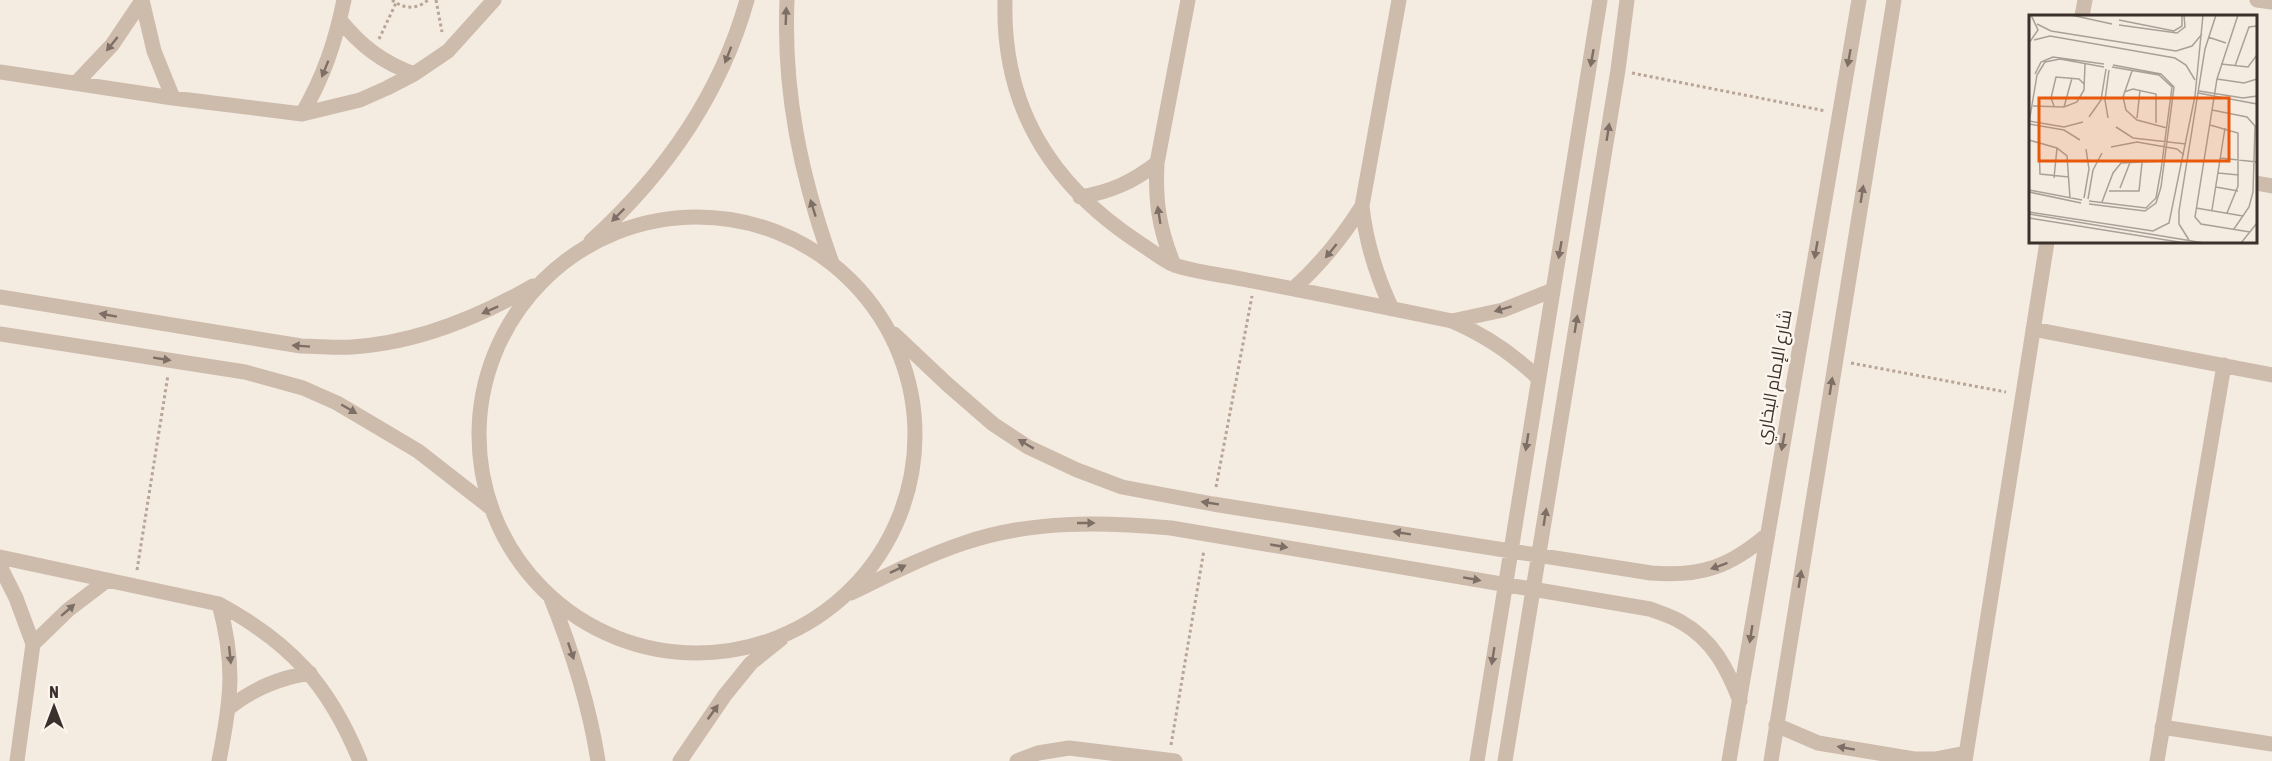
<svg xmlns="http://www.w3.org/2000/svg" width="2272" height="761" font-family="'Asap Condensed',Cairo,sans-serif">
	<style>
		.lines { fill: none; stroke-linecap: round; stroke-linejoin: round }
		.path { stroke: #b9a596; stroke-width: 3; stroke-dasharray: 3 3; stroke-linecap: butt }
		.minor { stroke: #cdbbac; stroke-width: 15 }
		.oneway { fill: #7d6f65 }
		.labels { text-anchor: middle; stroke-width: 5; stroke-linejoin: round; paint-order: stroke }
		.street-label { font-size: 18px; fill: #3b302b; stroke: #fbf5ee }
		.inset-road { fill: none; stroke: #aaa098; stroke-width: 1.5 }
		.view { fill: #e8590c; fill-opacity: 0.15; stroke: #e8590c; stroke-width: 3 }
		.inset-edge { fill: none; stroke: #3b302b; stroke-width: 3 }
	</style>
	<rect width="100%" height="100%" fill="#f4ebe1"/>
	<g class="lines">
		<!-- path -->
		<path class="path" d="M392,0C404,9 416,10 428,0
			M436,0L442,32
			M379,39L396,3
			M1632,73L1826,111
			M1851,363L2006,392
			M1216,487L1252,296
			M137,570L168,375
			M1171,745L1204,550"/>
		<!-- minor -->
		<path class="minor" d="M142,0L154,51L173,98
			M787,0C783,92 801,177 832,263
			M1005,0C1002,106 1050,184 1138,242C1149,249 1160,258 1172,264C1187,271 1229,276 1247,280C1316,293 1384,307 1452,321C1485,335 1512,353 1538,378
			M2257,0L2272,2
			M2082,16L2085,0
			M340,20C361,46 382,62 414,74
			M0,72L173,98L302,114L360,100L387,88L414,74L448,51L494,0
			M77,82L112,45L141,2
			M302,114C324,76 335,43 344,0
			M2256,183L2272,186
			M1080,197C1110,192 1133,182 1157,163
			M479 435a218 218 0 1 1 436 0a218 218 0 1 1-436 0Z
			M591,241C664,175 720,96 747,0
			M1174,265C1159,229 1155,201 1157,163L1188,0
			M1293,289C1321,264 1342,238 1362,206
			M0,297L301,346C318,346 335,348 352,347C417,343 477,318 533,286
			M1392,309C1376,275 1366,243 1362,206L1399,0
			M1452,321L1503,310L1553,290
			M2033,329L2272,375
			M0,334L245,372L303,388L337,403L418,451L491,508
			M894,334L947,384L993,424L1028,447L1077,470L1122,487L1213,504L1651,573C1701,577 1730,567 1768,534
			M0,557L219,604C291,643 329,685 360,761
			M0,566L16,598L33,644L17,761
			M851,593C888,575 925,556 964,543C1031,520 1102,522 1171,528L1650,609C1660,613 1671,616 1681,622C1713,640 1727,668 1740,701
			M550,596C572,650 589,703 598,761
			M219,604C236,666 231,700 219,761
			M33,644L68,610L106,581
			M230,707C255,688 279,678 310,673
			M1776,725L1818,743L1914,759H1935L1966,753
			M2162,727L2272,744
			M680,761L725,695L751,663L781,639
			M1017,761L1038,753L1069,748L1175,761
			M1477,761L1600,0
			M1505,761L1618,70L1627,0
			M1729,761L1859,0
			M1771,761L1894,0
			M1965,761L2047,242
			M2157,761L2224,365"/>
	</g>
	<!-- one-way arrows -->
	<defs><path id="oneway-solid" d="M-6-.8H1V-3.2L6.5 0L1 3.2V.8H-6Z" transform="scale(1.5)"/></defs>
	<g class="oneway">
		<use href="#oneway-solid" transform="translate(786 16) rotate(-88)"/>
		<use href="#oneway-solid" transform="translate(112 44) rotate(129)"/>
		<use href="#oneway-solid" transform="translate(728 55) rotate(111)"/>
		<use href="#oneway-solid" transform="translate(1592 58) rotate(100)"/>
		<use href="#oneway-solid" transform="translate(1849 58) rotate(100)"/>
		<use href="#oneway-solid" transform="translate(325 69) rotate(112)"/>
		<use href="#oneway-solid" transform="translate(1608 132) rotate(-81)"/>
		<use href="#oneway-solid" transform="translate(1862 194) rotate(-81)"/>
		<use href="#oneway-solid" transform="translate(813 208) rotate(-107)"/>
		<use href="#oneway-solid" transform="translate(618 215) rotate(135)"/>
		<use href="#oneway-solid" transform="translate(1159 215) rotate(-99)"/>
		<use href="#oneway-solid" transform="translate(1560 250) rotate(100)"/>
		<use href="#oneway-solid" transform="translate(1816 250) rotate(100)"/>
		<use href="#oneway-solid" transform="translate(1331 251) rotate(129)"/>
		<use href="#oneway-solid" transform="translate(1503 309) rotate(163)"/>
		<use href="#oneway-solid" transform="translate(490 310) rotate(156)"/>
		<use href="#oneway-solid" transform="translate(108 315) rotate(-170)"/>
		<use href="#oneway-solid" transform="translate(1576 324) rotate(-81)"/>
		<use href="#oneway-solid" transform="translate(301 346) rotate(-176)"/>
		<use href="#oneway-solid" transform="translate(162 359) rotate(9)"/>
		<use href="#oneway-solid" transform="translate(1831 386) rotate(-81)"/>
		<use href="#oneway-solid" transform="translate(349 409) rotate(30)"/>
		<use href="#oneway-solid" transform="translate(1527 442) rotate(99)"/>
		<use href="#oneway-solid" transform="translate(1783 442) rotate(100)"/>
		<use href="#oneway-solid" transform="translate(1026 444) rotate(-149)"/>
		<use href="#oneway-solid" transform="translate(1210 503) rotate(-171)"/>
		<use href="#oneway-solid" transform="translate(1545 517) rotate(-81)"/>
		<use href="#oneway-solid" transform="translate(1086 523)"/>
		<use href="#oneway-solid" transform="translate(1402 533) rotate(-171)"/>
		<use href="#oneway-solid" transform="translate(1279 546) rotate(10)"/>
		<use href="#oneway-solid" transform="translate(1719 566) rotate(160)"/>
		<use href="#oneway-solid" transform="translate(898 569) rotate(-26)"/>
		<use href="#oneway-solid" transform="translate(1472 579) rotate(10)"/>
		<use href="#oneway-solid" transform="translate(1800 579) rotate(-81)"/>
		<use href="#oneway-solid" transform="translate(68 610) rotate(-41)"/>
		<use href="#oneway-solid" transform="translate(1751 634) rotate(99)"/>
		<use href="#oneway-solid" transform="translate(571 651) rotate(71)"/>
		<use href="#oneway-solid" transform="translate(230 655) rotate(84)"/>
		<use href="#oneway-solid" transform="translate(1493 656) rotate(99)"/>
		<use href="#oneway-solid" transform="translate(713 712) rotate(-54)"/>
		<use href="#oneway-solid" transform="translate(1846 748) rotate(-170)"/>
	</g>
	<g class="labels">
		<!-- street labels -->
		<g class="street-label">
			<text transform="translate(1774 377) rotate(-80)" y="6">شارع الإمام البخاري</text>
		</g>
	</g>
	<!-- overview -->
	<g transform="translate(2029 15)">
		<rect width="228" height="228" fill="#f4ebe1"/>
		<path class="inset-road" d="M42,0L83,9M209,0L188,64L166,202L172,209L221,217M90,5L145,16L153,11V0M8,9L22,16L147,36L163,31L173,19M90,10L148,18L156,12L155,0M179,22L197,28M5,25L21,21L146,43L157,50L166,65M0,28L9,15L2,0M192,49L219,52L228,40M206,51L220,12L228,11M103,56L94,82L97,95L108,105L138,113M6,59L12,47L24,42L75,49M188,64L215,68L228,64M170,76L214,83L228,81M95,77L104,74L127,79V108M169,78L228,89M4,91L35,92L48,87L55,75L56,49M25,91L22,83L27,62L50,64L55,69M35,92L43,63M183,95L218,102L226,111L224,177L220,192L205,214M60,102L72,85L77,54M79,103L76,85L80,55M108,103L111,75M0,106L35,112L54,107M0,108L8,60L16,47L31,44L75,52M0,109L35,115L51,125M181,110L209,118V171L198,198M87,112L104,123L157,129M0,125L28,133L38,141L41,183M10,129L11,159L40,162M82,132L108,127L148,134L155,140M191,143L228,147M189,158L210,160M25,163L28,133M187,172L209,176M91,173L102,145M0,175L53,185M80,176H110L113,148M0,177L52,188M55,183L60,154L57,134M59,184L64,155L73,138M60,186L117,193L127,183L132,155L143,72L130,60L83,52M73,187L84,158L92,148L134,146M60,189L116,196L127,188L132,172L145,72L132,59L84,50M167,193L214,201M183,195L196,113M0,197L124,216L140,208L166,81L174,0M0,199L175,228M0,203L156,228M160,225L150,209V196L176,34L187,0M212,228L228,208"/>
		<path class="view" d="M10,83H200V146H10Z"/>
		<rect width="228" height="228" class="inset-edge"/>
	</g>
	<!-- north arrow -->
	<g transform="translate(54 707)" stroke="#fbf5ee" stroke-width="4.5" paint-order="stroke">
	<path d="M0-4.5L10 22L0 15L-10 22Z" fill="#3b302b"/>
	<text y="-9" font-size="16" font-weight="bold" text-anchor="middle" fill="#3b302b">N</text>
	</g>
</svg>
